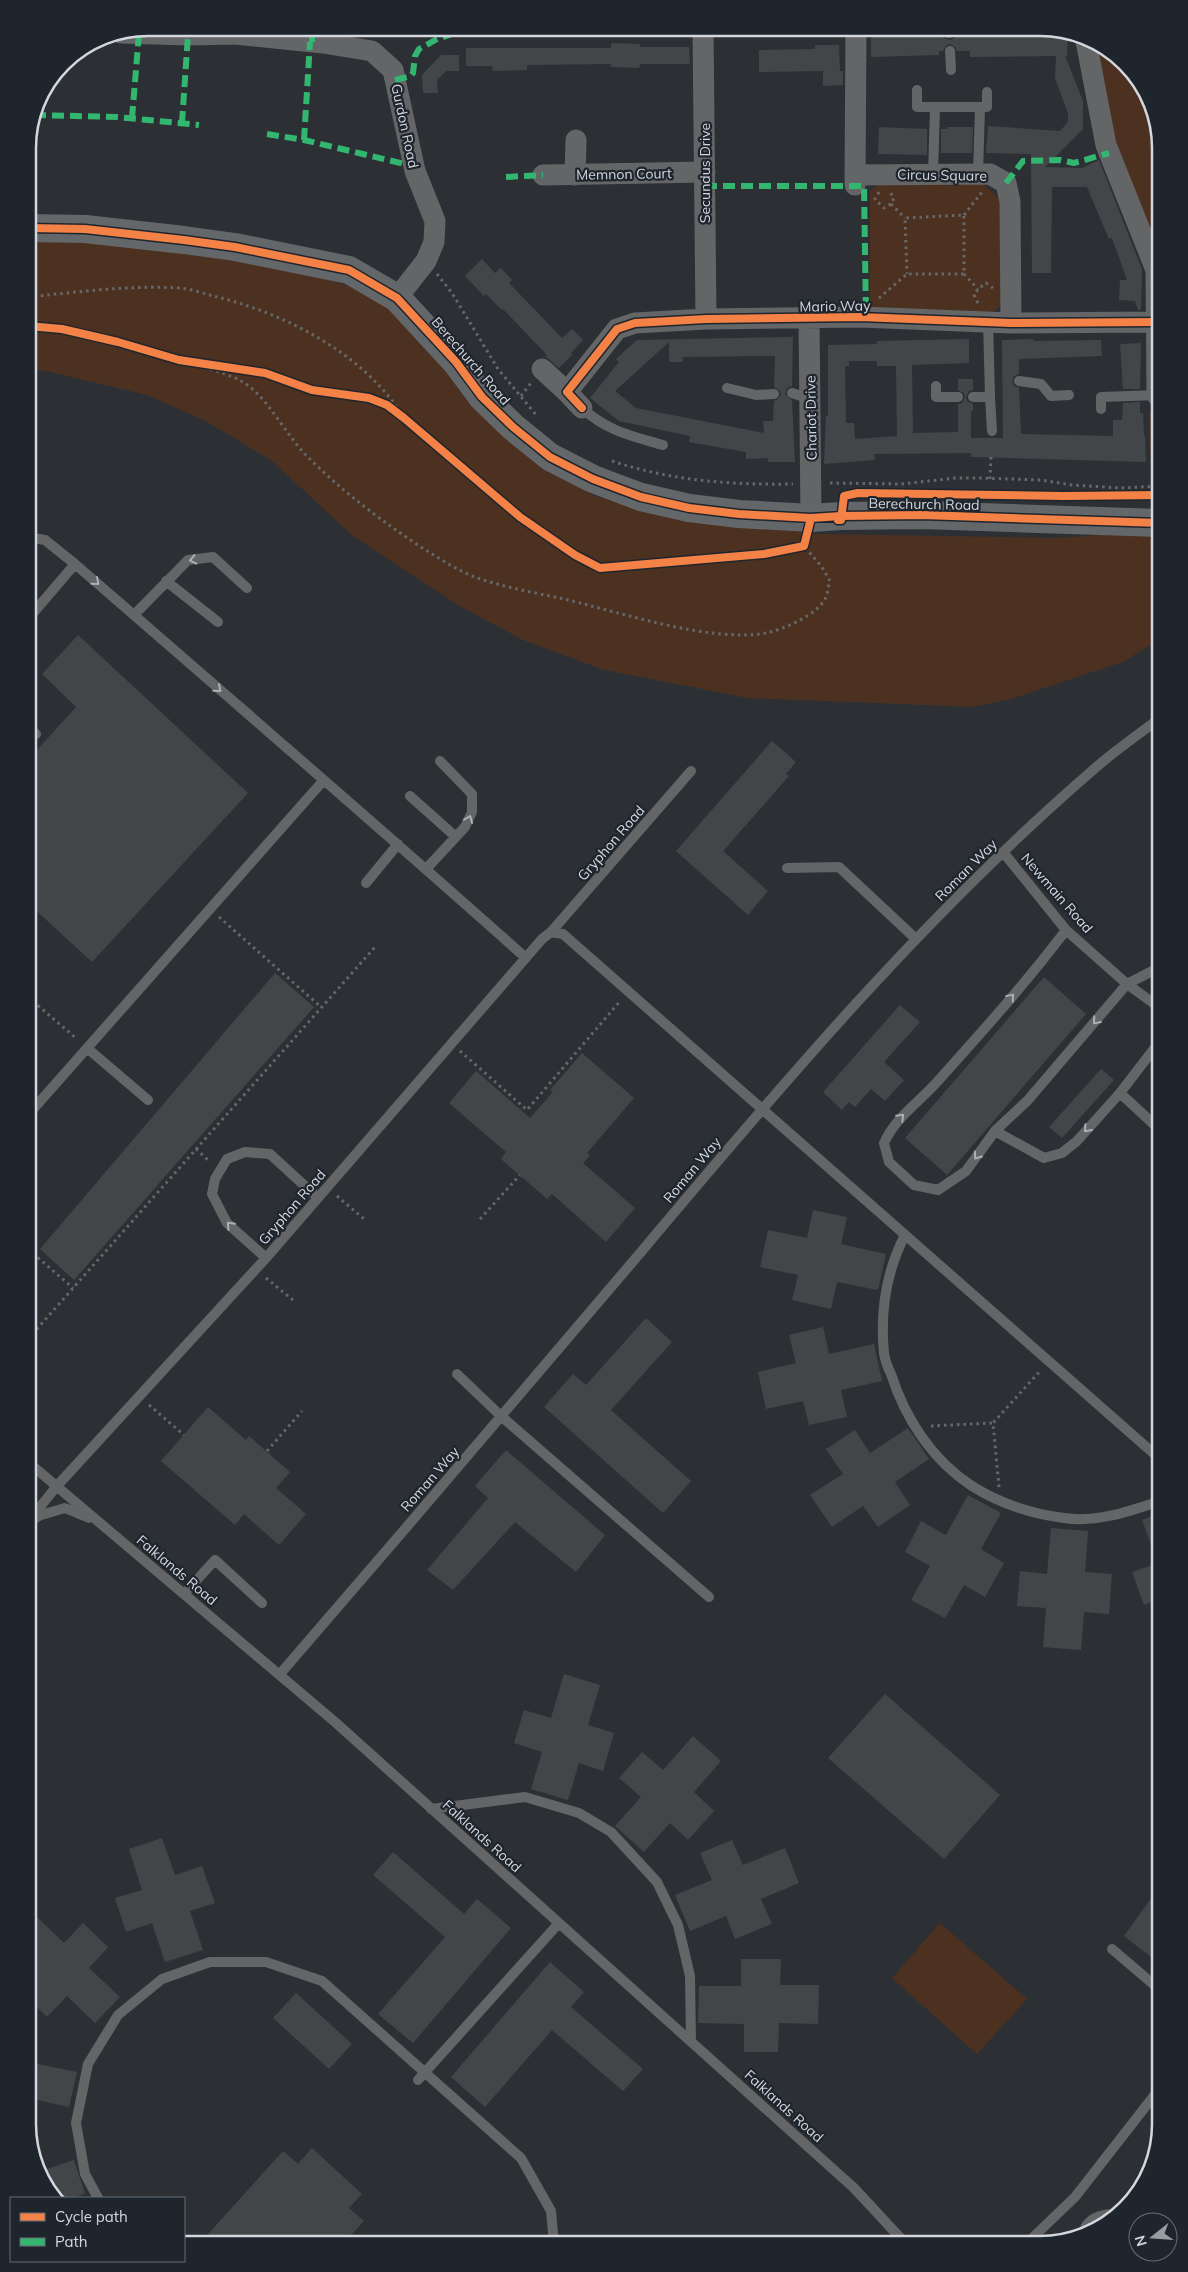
<svg xmlns="http://www.w3.org/2000/svg" width="1188" height="2272" font-family="Mulish,sans-serif">
	<style>
		.green { fill: #4c3121 }
		.building { fill: #434649; fill-rule: evenodd }
		.lines { fill: none; stroke-linecap: round; stroke-linejoin: round }
		.path { stroke: #66686a; stroke-width: 3; stroke-dasharray: 2.5 4; stroke-linecap: butt }
		.lane { stroke: #636567; stroke-width: 10 }
		.street { stroke: #636567; stroke-width: 21 }
		.secondary { stroke: #64676a; stroke-width: 28 }
		.quiet { stroke: #33b770; stroke-width: 6; stroke-dasharray: 12 6; stroke-linecap: butt }
		.cycleway-casing { stroke: #1f252d; stroke-width: 11 }
		.cycleway { stroke: #f48246; stroke-width: 8 }
		.oneway { stroke: #acb0b4 }
		.labels { text-anchor: middle; stroke-width: 4.5; stroke-linejoin: round; paint-order: stroke }
		.street-label { font-size: 14px; fill: #d4d8de; stroke: #1f252d }
		.rim { fill: none; stroke: #d4d8de; stroke-width: 2.5 }
	</style>
	<rect width="100%" height="100%" fill="#2c3034"/>
	<!-- green -->
	<path class="green" d="M1092,43L1107,48L1151,102L1160,148V265L1112,145Z
		M978,180L1007,205V299L987,318L879,320L870,306V191L883,181Z
		M28,234L124,243L233,261L308,273L351,287L383,304L429,349L468,402L540,466L593,495L646,511L686,520L821,534L1059,538L1153,531L1149,413L1160,412V639L1123,662L1011,699L972,707L747,698L601,669L523,640L461,607L353,536L272,461L206,421L147,395L46,371L28,370Z
		M940,1923L1027,1999L977,2054L892,1978Z"/>
	<!-- building -->
	<path class="building" d="M1042,31L1060,32L1068,34L1067,56H1065L1083,101V129L1045,167L1082,168L1099,160L1142,269L1141,310H1138L1135,301L1119,300L1120,280H1127L1112,238L1109,239L1087,187H1052L1051,273H1032L1031,154L986,153L988,126L1060,131L1068,122V113L1055,78L1056,56L970,57V51H957L955,47L950,44L946,46L943,51H939V55L871,57V32L942,33L944,38L950,40L954,38L956,33Z
		M611,43L640,44V47H689L690,64H640L639,68L611,67V64L527,65V70L493,71L492,66H466V48H611Z
		M815,45H839L840,71H843V85L823,86V71L759,72V50L815,49Z
		M441,55H459V71H446L437,80L438,93H423L422,75Z
		M879,127L927,129V155L878,154Z
		M947,127H973L972,153H941V129H947Z
		M482,259L495,273L501,268L512,280L509,283L562,338L572,329L583,340L571,353L573,354L559,368L545,356L547,355L503,309L502,310L486,294L484,296L465,276Z
		M793,337L792,386L787,388L785,394L792,400L795,462H768V458L746,459V452L689,442L690,436L619,421L590,398L619,362L616,359L637,340ZM669,342V362H683V357L775,356L774,387L779,390L781,394L778,399L774,401L773,421H763L764,433L636,408L615,391Z
		M969,339V363L912,365L913,433L958,432V404L962,403L965,397L964,393L958,390V379H973V390L969,391L966,397L967,401L973,404V411H971V438H1003L1002,340L1033,339L1034,341L1101,340L1102,356L1019,359V374L1014,376L1012,381L1014,386L1019,388L1021,434L1113,436V420H1122L1123,403L1140,402V413H1143L1144,436H1145L1146,462L971,457V453L874,454L875,460L824,464L826,416H828V345L877,344V341ZM849,361H877V366H896L897,436L855,439L854,423H846L845,366H849Z
		M1141,343L1140,389H1123L1120,344Z
		M78,635L248,793L92,962L28,903V760L76,707L42,674Z
		M772,741L796,762L786,774L789,776L723,851L768,891L748,915L676,851Z
		M275,973L314,1007L74,1280L40,1249Z
		M1044,977L1086,1014L947,1175L905,1138Z
		M900,1005L920,1022L884,1062L904,1080L885,1101L871,1089L855,1107L849,1102L842,1110L823,1092Z
		M582,1053L634,1098L587,1153L590,1155L583,1163L635,1208L606,1242L552,1194L547,1199L501,1159L506,1152L449,1103L476,1071L530,1118L553,1092L550,1090Z
		M1101,1069L1114,1080L1062,1138L1049,1127Z
		M813,1210L847,1217L841,1244L886,1254L878,1290L837,1282L831,1309L792,1300L798,1275L760,1267L768,1230L807,1238Z
		M646,1318L672,1342L611,1410L691,1481L663,1513L544,1407L573,1374L586,1385Z
		M823,1327L829,1354L874,1344L882,1381L841,1390L847,1417L809,1425L803,1401L766,1409L758,1372L796,1363L789,1335Z
		M208,1407L246,1440L249,1436L290,1472L276,1488L306,1514L279,1545L244,1514L235,1525L161,1461Z
		M908,1428L929,1459L895,1482L910,1505L878,1527L863,1506L832,1527L810,1495L843,1474L826,1449L855,1430L870,1453Z
		M506,1450L605,1535L576,1572L515,1522L453,1590L427,1570L488,1498L475,1486Z
		M968,1495L1001,1513L981,1549L1004,1563L985,1597L964,1585L945,1618L911,1600L930,1566L905,1552L921,1521L946,1535Z
		M1160,1513V1599L1144,1605L1132,1572L1158,1563L1142,1520Z
		M1051,1528L1088,1531L1085,1572L1112,1574L1109,1614L1084,1612L1081,1650L1043,1647L1046,1608L1017,1606L1020,1571L1047,1574Z
		M564,1674L600,1685L588,1725L614,1733L603,1771L579,1763L568,1800L531,1789L542,1752L514,1743L524,1710L551,1718Z
		M885,1694L1000,1795L944,1859L828,1758Z
		M693,1736L721,1761L694,1792L714,1811L688,1840L670,1823L644,1852L615,1826L641,1797L619,1778L642,1752L663,1770Z
		M162,1838L175,1875L202,1866L215,1903L190,1911L203,1950L165,1962L152,1923L126,1932L115,1898L142,1890L129,1849Z
		M732,1840L743,1865L785,1848L799,1883L761,1899L772,1924L735,1939L726,1916L690,1931L675,1895L712,1880L700,1853Z
		M393,1852L464,1914L477,1899L511,1928L413,2043L378,2014L445,1937L373,1875Z
		M1160,1886V1964L1124,1936Z
		M34,1914L64,1943L83,1923L108,1947L89,1968L120,1997L95,2023L67,1996L47,2017L28,1999V1980L36,1971L28,1962V1921Z
		M741,1959H781L780,1985H819L818,2024L779,2023L778,2052H744V2024L698,2023L699,1986H741Z
		M550,1962L584,1992L571,2007L643,2069L623,2091L552,2030L485,2107L451,2077Z
		M296,1993L352,2044L329,2069L273,2018Z
		M28,2062L77,2072L69,2107L28,2098Z
		M312,2148L362,2194L349,2208L364,2221L343,2244H199L283,2151L298,2164Z
		M74,2160L85,2194L73,2198H60L38,2172Z"/>
	<g class="lines">
		<!-- path -->
		<path class="path" d="M879,192L875,199L884,208L891,204L894,198L890,192
			M891,204L905,218
			M964,215L982,192
			M437,274L452,293L498,369L537,416
			M964,274L978,289
			M28,297C78,292 129,285 180,288C191,289 203,293 213,296C285,313 365,354 404,418
			M879,298L907,274H964V215L905,218L907,274
			M978,303L974,295L978,289L986,283L993,288
			M179,360C199,367 223,371 241,381C266,394 285,434 306,455C341,491 389,527 432,554C445,562 461,572 475,577C505,588 538,593 568,600C622,613 712,643 766,633C782,630 817,615 825,599C828,594 828,587 830,581L822,567L804,546
			M521,396L531,383
			M612,461C672,481 731,485 793,484
			M990,479L991,457
			M830,483L901,484L956,478H980L1041,480L1072,485L1121,488L1160,486
			M219,917L321,1007
			M28,997L77,1039
			M460,1051L527,1110L621,1000
			M196,1149L210,1162
			M337,1196L364,1219
			M480,1219L520,1175
			M28,1249L73,1288
			M266,1278L293,1300
			M28,1339L375,947
			M149,1405L184,1435
			M931,1426L993,1423
			M267,1451L302,1411
			M999,1487L993,1423L1041,1370"/>
		<!-- lane -->
		<path class="lane" d="M948,28L949,33
			M950,51L951,70
			M917,90V107H987V92
			M933,174L935,107
			M978,174L980,107
			M1019,381L1041,384L1051,396L1069,395
			M936,386V397H958
			M727,388L756,395L774,394
			M792,393L810,399
			M973,397H990L988,322
			M990,397L992,431
			M582,408C607,431 631,436 663,445
			M1101,409V397L1157,395
			M28,537L45,540L75,564C226,695 377,825 526,958
			M166,581L218,622
			M134,615L188,560L213,557L247,588
			M28,619L75,564
			M28,727L36,734
			M410,796L456,837
			M1003,852L1066,930L1127,984L1160,1008
			M787,868L839,867L916,939
			M426,869L465,827L472,812V794L440,761
			M366,883L398,844
			M1066,930C1026,983 981,1033 937,1082C918,1103 895,1118 884,1143L889,1162L914,1185L938,1190L966,1171L995,1131L1028,1100L1127,984L1160,967
			M551,932L691,771
			M87,1048L148,1100
			M1120,1093L1160,1130
			M28,1115L323,781
			M995,1131L1044,1158L1062,1153L1077,1141L1120,1093L1160,1041
			M905,1235C886,1272 880,1312 884,1353C885,1360 888,1368 891,1374C905,1418 932,1460 972,1486C999,1503 1032,1514 1064,1518C1097,1523 1130,1511 1160,1501
			M266,1258L227,1223L212,1194L215,1179L227,1159L245,1152L270,1154L318,1198
			M457,1374L502,1417L709,1597
			M28,1462L335,1722L854,2188L906,2244
			M32,1520L41,1515L65,1508L89,1518
			M28,1522L56,1487L266,1258L542,939L551,932L563,934L1160,1459
			M184,1594L215,1560L262,1603
			M280,1674C401,1534 522,1393 641,1252C783,1083 926,914 1093,770C1114,751 1138,735 1160,718
			M431,1809L525,1797L579,1813L611,1832L657,1882L678,1925L690,1976L691,2042
			M1112,1949L1160,1990
			M418,2080L559,1923
			M98,2198L85,2174L76,2123L88,2064L118,2015L162,1979L210,1962H266L322,1981L521,2158L551,2211L554,2244
			M1082,2236C1085,2221 1097,2215 1112,2214
			M1026,2244L1075,2197L1160,2088"/>
		<!-- street -->
		<path class="street" d="M703,28L706,319
			M121,33L188,35L235,34L323,43L372,51L393,70L415,171L435,221L434,242L426,261L397,298
			M1086,41L1106,145L1156,270L1157,395
			M543,175L705,172
			M575,175L576,140
			M856,175L990,174L1006,183L1010,202L1011,323
			M855,185L856,28
			M809,318L811,518
			M542,369L567,392
			M582,408L567,392L617,329L635,323L706,319L860,317L1011,323L1156,322"/>
		<!-- secondary -->
		<path class="secondary" d="M28,228L85,229L184,240L235,247L349,270L397,298L456,362L482,397L513,427L550,457L593,479L641,497L689,508L739,514L811,518L841,516L922,515L1160,523"/>
		<!-- quiet -->
		<path class="quiet" d="M312,42V28
			M395,80L411,76L413,73L415,56L419,49L437,39L461,31L501,28
			M34,115L117,117L199,125
			M132,118L139,33
			M182,123L188,35
			M267,134L304,140L413,166
			M304,140L310,42
			M506,177L543,175
			M1006,183L1023,161L1060,160L1074,163L1109,153
			M705,186H864L866,317"/>
		<defs>
			<path id="cycleway" d="M28,228L85,229L184,240L235,247L349,270L397,298L456,362L482,397L513,427L550,457L593,479L641,497L689,508L739,514L811,518L841,516L922,515L1160,523
				M28,326L62,329L118,342L179,360L265,373L312,390L369,398L387,405L404,418L520,517L575,555L600,568L764,554L804,546L811,518
				M582,408L567,392L617,329L635,323L706,319L860,317L1011,323L1156,322
				M838,520H841L844,496L858,493L1064,496L1160,495"/>
		</defs>
		<!-- cycleway casing -->
		<use href="#cycleway" class="cycleway-casing"/>
		<!-- cycleway -->
		<use href="#cycleway" class="cycleway"/>
	</g>
	<!-- one-way arrows -->
	<defs><path id="oneway-chevron" d="M-2-3.5L2.5 0L-2 3.5" fill="none" stroke-width="1.6" stroke-linecap="round" stroke-linejoin="round" transform="scale(1.25)"/></defs>
	<g class="oneway">
		<use href="#oneway-chevron" transform="translate(193 560) rotate(167)"/>
		<use href="#oneway-chevron" transform="translate(96 582) rotate(41)"/>
		<use href="#oneway-chevron" transform="translate(218 689) rotate(41)"/>
		<use href="#oneway-chevron" transform="translate(469 819) rotate(-67)"/>
		<use href="#oneway-chevron" transform="translate(1011 997) rotate(-50)"/>
		<use href="#oneway-chevron" transform="translate(1096 1021) rotate(131)"/>
		<use href="#oneway-chevron" transform="translate(901 1117) rotate(-45)"/>
		<use href="#oneway-chevron" transform="translate(1087 1129) rotate(132)"/>
		<use href="#oneway-chevron" transform="translate(977 1156) rotate(126)"/>
		<use href="#oneway-chevron" transform="translate(230 1225) rotate(-133)"/>
	</g>
	<g class="labels">
		<!-- street labels -->
		<g class="street-label">
			<text transform="translate(405 126) rotate(78)" y="5">Gurdon Road</text>
			<text transform="translate(705 173) rotate(-90)" y="5">Secundus Drive</text>
			<text transform="translate(624 174) rotate(-1)" y="5">Memnon Court</text>
			<text transform="translate(942 175) rotate(1)" y="5">Circus Square</text>
			<text transform="translate(835 306) rotate(-1)" y="5">Mario Way</text>
			<text transform="translate(471 361) rotate(49)" y="5">Berechurch Road</text>
			<text transform="translate(811 418) rotate(-91)" y="5">Chariot Drive</text>
			<text transform="translate(924 504) rotate(1)" y="5">Berechurch Road</text>
			<text transform="translate(611 843) rotate(-49)" y="5">Gryphon Road</text>
			<text transform="translate(966 870) rotate(-45)" y="5">Roman Way</text>
			<text transform="translate(1057 893) rotate(49)" y="5">Newmain Road</text>
			<text transform="translate(692 1170) rotate(-50)" y="5">Roman Way</text>
			<text transform="translate(292 1207) rotate(-49)" y="5">Gryphon Road</text>
			<text transform="translate(430 1479) rotate(-49)" y="5">Roman Way</text>
			<text transform="translate(177 1570) rotate(40)" y="5">Falklands Road</text>
			<text transform="translate(482 1836) rotate(42)" y="5">Falklands Road</text>
			<text transform="translate(784 2106) rotate(42)" y="5">Falklands Road</text>
		</g>
	</g>
	<!-- crop -->
	<path d="M0 0H1188V2272H0ZM148 36H1040A112 112 0 0 1 1152 148V2124A112 112 0 0 1 1040 2236H148A112 112 0 0 1 36 2124V148A112 112 0 0 1 148 36Z" fill="#1f252d" fill-rule="evenodd"/>
	<path class="rim" d="M148 36H1040A112 112 0 0 1 1152 148V2124A112 112 0 0 1 1040 2236H148A112 112 0 0 1 36 2124V148A112 112 0 0 1 148 36Z"/>
	<!-- legend -->
	<rect x="10" y="2197" width="175" height="65" fill="#1f252d" stroke="#676d74"/>
	<rect x="20" y="2213" width="25" height="8" fill="#f48246" stroke="#676d74"/>
	<text x="55" y="2222" font-size="15" fill="#d4d8de">Cycle path</text>
	<rect x="20" y="2238" width="25" height="8" fill="#33b770" stroke="#676d74"/>
	<text x="55" y="2247" font-size="15" fill="#d4d8de">Path</text>
	<!-- north arrow -->
	<g transform="translate(1153 2237) rotate(253)"><circle r="24" fill="#1f252d" stroke="#676d74"/>
	<path d="M0-4L9 19L0 12L-9 19Z" fill="#999da2"/>
	<text y="-8" font-size="14" font-weight="bold" text-anchor="middle" fill="#d4d8de">N</text>
	</g>
</svg>
